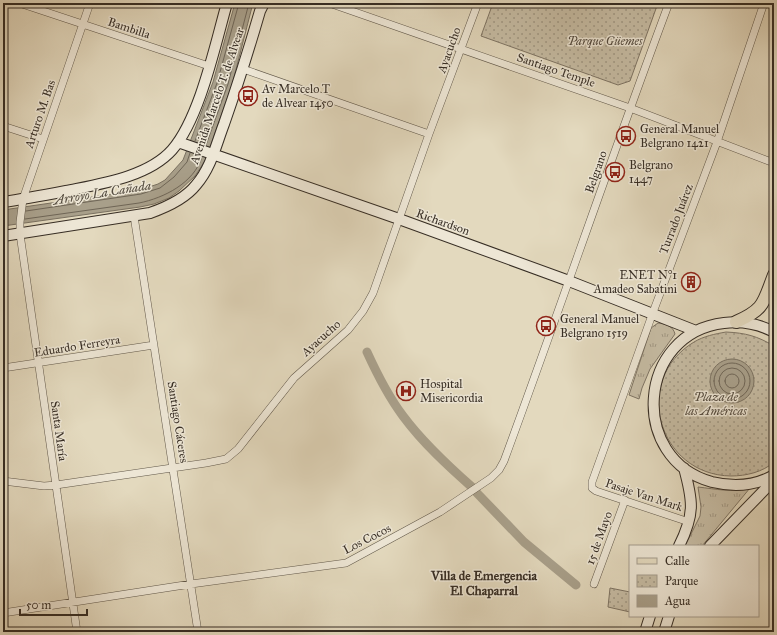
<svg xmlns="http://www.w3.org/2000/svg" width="777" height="635" font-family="'IM FELL Great Primer',serif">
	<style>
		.grass { fill: url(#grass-tufts); stroke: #7e7464 }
		.park { fill: url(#park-dots); stroke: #7e7464 }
		.water { fill: #a89f8a; stroke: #7a7161 }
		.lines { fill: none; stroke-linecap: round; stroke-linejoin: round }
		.shore { stroke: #6f6657; stroke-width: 1 }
		.canal { stroke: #a89f8a; stroke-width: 9 }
		.street-casing { stroke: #61584a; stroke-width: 8 }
		.secondary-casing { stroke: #362d24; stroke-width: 12 }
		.primary-casing { stroke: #362d24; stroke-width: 14 }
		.street { stroke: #ede6d5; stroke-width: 7 }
		.secondary { stroke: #ede6d5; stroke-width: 10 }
		.primary { stroke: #e3d9be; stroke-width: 12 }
		.labels { text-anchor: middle; stroke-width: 3; stroke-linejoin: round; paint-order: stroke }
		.street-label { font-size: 12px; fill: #362d24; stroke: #ede6d5 }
		.park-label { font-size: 12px; font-style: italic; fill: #534a3e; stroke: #ede6d5 }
		.poi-label { font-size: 12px; fill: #362d24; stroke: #ede6d5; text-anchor: start }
		.water-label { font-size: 13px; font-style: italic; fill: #524a3e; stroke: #ede6d5 }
		.neighbourhood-label { font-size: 13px; font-weight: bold; fill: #362d24; stroke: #ede6d5 }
	</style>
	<defs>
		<pattern id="grass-tufts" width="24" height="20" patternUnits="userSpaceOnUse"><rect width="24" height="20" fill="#c6bca4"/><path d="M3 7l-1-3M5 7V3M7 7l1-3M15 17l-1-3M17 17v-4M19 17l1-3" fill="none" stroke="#a29985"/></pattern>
		<pattern id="park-dots" width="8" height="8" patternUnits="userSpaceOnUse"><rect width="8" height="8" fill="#c6bca4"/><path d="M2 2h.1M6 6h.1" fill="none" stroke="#a29985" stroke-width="1.8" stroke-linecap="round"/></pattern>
	</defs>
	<rect width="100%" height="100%" fill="#e3d9be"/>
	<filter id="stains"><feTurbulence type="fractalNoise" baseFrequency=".005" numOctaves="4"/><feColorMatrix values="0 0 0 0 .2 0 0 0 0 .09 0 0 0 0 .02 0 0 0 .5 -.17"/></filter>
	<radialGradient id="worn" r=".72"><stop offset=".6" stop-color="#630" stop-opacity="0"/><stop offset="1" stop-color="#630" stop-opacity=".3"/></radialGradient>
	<!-- grass -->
	<path class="grass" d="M658,323C666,324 673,326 675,334L650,369L642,388L639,399L629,395L651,328Z
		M698,487C716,489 733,493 750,488L702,546H685L700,516L701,507Z"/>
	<!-- park -->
	<path class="park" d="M493,3H658L630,81L618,85L481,36Z
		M726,332C746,333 757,336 774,346V462C763,472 746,476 731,476C658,475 631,380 694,342C704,336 715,334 726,332Z
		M610,588L630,592V612L608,607Z"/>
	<!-- water -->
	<path class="water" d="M235,3H253L232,85L205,161L195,176L179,191L169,198L154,204L140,207L3,226V210L140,190L158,184L165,180L183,160L213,82Z
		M710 381a22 22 0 1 1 44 0a22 22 0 1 1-44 0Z"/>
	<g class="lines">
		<!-- shore -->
		<path class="shore" d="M195,141L217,83L239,3
			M206,145L228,84L249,3
			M26,211L141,194L160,188L174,177L187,162L190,153
			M25,219L139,203C164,198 194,183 202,157
			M714 381a18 18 0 1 1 36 0a18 18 0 1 1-36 0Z
			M719 381a13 13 0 1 1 26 0a13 13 0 1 1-26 0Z
			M725 381a7 7 0 1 1 14 0a7 7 0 1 1-14 0Z"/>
		<!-- canal -->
		<path class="canal" d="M367,352C377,374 388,396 403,416C423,443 448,466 473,488
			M475,491L524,542L576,585"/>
		<defs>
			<path id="street" d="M19,3L209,66
				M329,3L630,108L774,163
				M243,69L429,134
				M3,126L43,139
				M134,216L198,632
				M3,368L154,345
				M3,481L44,486L56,485L206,463L226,459L238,449L294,378L348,330L363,311L373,293L429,134L478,3
				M689,522L596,491L592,488V482L652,315L717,142L764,3
				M594,584L625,500
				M3,613L191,584L346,563L440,512L491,478L499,470L504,461C560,309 612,155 669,3
				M77,632L20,234V222L23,199L90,3"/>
			<path id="secondary" d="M178,142L399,219L569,281L696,331
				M3,202C24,199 45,195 66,191C100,184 148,177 172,150C200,118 215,45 227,3
				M3,236L150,213C167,207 185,199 196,185C211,168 216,145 224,124C237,87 249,49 260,11L264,3
				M774,332C759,324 741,321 724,323C637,333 628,459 712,482C733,487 755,486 774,475
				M679,546C695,514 693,501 684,468
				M710,546L774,480
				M645,632L650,616
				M664,632L669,616"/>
			<path id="primary" d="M736,322C765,309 763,303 774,275"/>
		</defs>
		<!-- street casing -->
		<use href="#street" class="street-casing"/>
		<!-- secondary casing -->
		<use href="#secondary" class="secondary-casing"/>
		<!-- primary casing -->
		<use href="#primary" class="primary-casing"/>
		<!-- street -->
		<use href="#street" class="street"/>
		<!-- secondary -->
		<use href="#secondary" class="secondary"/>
		<!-- primary -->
		<use href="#primary" class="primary"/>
	</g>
	<!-- icons -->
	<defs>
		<symbol id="bus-ring" viewBox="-11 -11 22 22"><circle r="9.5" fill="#ede6d5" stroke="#8f2418" stroke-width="1.5"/><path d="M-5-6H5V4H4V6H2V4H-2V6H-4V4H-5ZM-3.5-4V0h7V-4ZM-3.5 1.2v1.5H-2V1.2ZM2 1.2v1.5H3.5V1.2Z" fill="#8f2418"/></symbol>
		<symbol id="building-ring" viewBox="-11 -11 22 22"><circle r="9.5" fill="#ede6d5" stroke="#8f2418" stroke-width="1.5"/><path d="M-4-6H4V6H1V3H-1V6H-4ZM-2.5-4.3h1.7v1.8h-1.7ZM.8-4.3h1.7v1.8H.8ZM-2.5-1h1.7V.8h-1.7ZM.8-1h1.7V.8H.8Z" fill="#8f2418"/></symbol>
		<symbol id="hospital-ring" viewBox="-11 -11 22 22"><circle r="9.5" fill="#ede6d5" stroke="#8f2418" stroke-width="1.5"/><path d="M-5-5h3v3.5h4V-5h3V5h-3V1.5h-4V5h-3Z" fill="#8f2418"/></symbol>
	</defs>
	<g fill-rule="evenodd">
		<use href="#bus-ring" x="237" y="85" width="22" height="22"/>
		<use href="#bus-ring" x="615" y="125" width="22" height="22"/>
		<use href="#bus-ring" x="604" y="161" width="22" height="22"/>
		<use href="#building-ring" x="680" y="271" width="22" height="22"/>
		<use href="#bus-ring" x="535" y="315" width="22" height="22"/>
		<use href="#hospital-ring" x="395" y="380" width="22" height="22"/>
	</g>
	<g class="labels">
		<!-- street labels -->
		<g class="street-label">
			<text transform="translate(129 28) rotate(18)" y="4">Bambilla</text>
			<text transform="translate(449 50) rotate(-70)" y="4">Ayacucho</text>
			<text transform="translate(556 70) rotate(19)" y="4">Santiago Temple</text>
			<text transform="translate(217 96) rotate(-71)" y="4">Avenida Marcelo T. de Alvear</text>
			<text transform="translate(40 114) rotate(-71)" y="4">Arturo M. Bas</text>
			<text transform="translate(596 172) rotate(-71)" y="4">Belgrano</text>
			<text transform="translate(676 219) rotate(-69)" y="4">Turrado Juárez</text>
			<text transform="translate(443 222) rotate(20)" y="4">Richardson</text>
			<text transform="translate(321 338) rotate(-42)" y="4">Ayacucho</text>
			<text transform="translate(77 346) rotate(-9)" y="4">Eduardo Ferreyra</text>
			<text transform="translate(178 422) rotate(81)" y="4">Santiago Cáceres</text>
			<text transform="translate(59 431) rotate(82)" y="4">Santa María</text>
			<text transform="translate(644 495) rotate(18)" y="4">Pasaje Van Mark</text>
			<text transform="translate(599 538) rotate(-70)" y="4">15 de Mayo</text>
			<text transform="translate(367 539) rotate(-27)" y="4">Los Cocos</text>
		</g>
		<!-- park labels -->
		<g class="park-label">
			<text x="605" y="45">Parque Güemes</text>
			<text x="716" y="401">Plaza de<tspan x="716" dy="14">las Américas</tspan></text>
		</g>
		<!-- poi labels -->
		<g class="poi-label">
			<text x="262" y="93">Av Marcelo T<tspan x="262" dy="14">de Alvear 1450</tspan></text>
			<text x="640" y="133">General Manuel<tspan x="640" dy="14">Belgrano 1421</tspan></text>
			<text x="629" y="169">Belgrano<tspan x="629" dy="14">1447</tspan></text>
			<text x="677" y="279" text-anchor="end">ENET N°1<tspan x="677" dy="14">Amadeo Sabatini</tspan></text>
			<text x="560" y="323">General Manuel<tspan x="560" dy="14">Belgrano 1519</tspan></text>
			<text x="420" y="388">Hospital<tspan x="420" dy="14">Misericordia</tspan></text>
		</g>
		<!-- water labels -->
		<g class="water-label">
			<text transform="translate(102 192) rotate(-9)" y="5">Arroyo La Cañada</text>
		</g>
		<!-- neighbourhood labels -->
		<g class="neighbourhood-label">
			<text x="484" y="580">Villa de Emergencia<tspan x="484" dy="15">El Chaparral</tspan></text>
		</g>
	</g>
	<!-- margin -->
	<rect width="777" height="635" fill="none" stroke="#e3d9be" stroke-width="16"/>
	<rect x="4" y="4" width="769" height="627" fill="none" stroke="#362d24" stroke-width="2"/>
	<rect x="8" y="8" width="761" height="619" fill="none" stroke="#362d24"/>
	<!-- legend -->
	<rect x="629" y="545" width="130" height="72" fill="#ede6d5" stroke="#a49c8e"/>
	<rect x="637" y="558" width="20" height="6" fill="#e3d9be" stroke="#a49c8e"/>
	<text x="665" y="565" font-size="12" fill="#362d24">Calle</text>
	<rect x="637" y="575" width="20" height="12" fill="url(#park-dots)" stroke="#a49c8e"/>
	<text x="665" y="585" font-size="12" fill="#362d24">Parque</text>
	<rect x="637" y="595" width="20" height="12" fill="#a89f8a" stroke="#a49c8e"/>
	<text x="665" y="605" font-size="12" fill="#362d24">Agua</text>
	<!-- scale -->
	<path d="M20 609v6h67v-6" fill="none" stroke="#362d24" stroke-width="2"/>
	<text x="26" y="609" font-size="12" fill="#362d24" stroke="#ede6d5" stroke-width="3" paint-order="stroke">50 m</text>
	<rect width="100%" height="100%" filter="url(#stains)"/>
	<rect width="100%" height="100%" fill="url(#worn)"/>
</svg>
